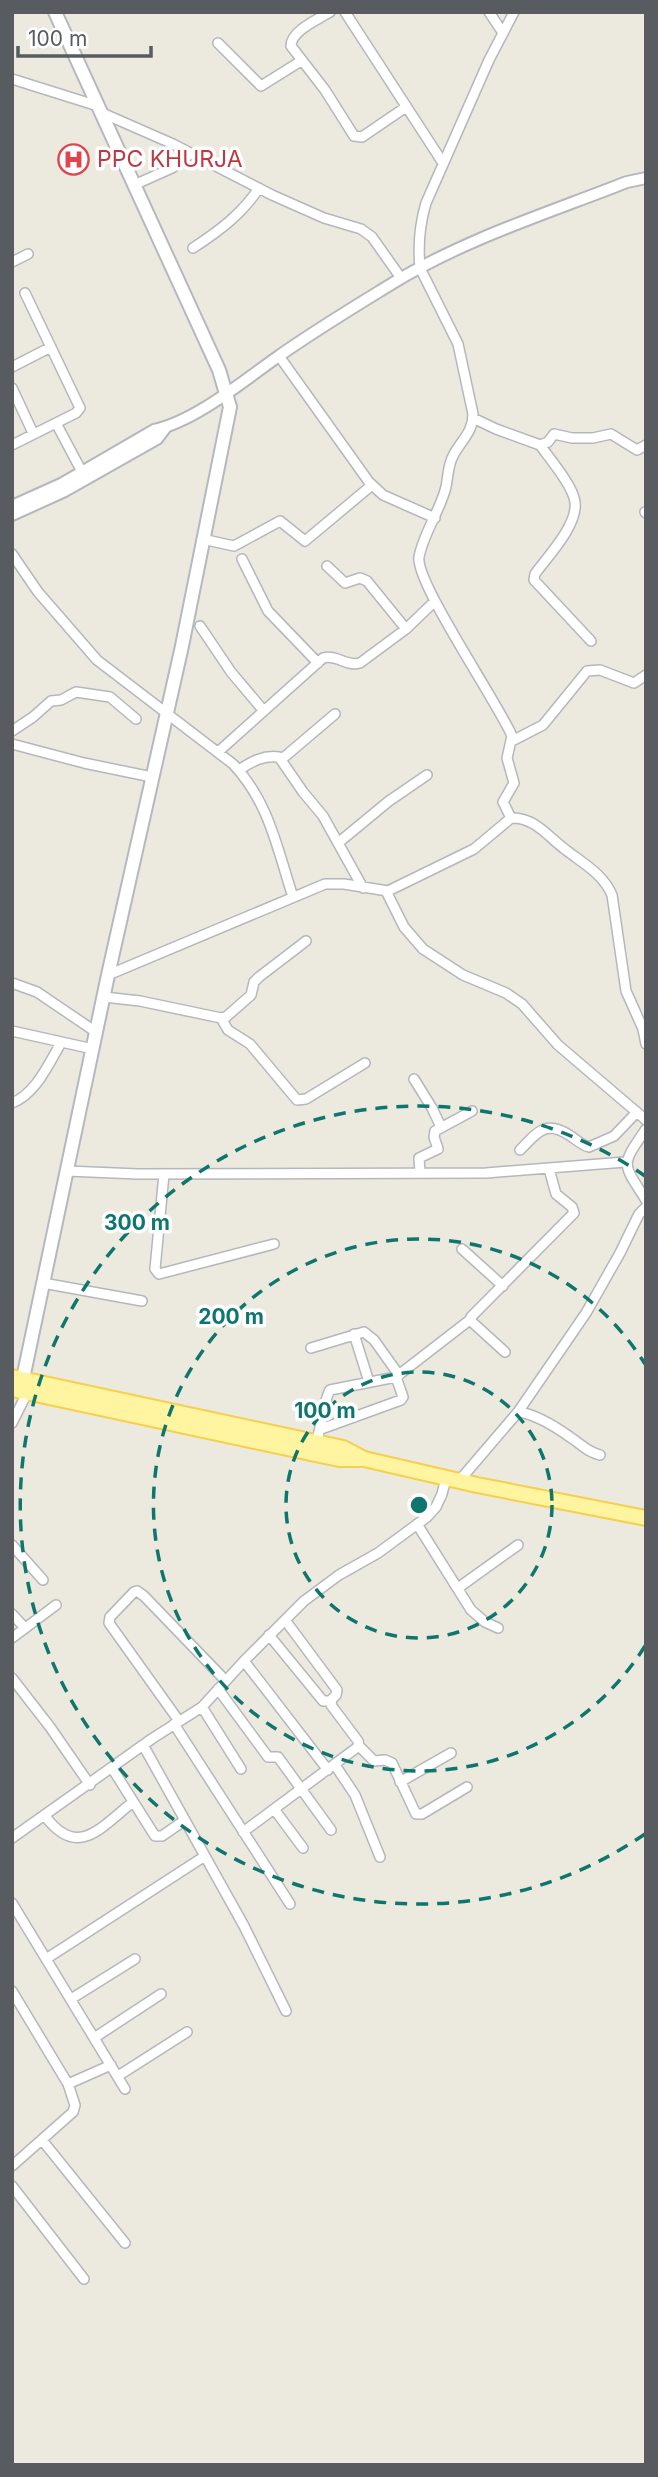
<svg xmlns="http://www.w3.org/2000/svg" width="658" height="2477" font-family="Inter,sans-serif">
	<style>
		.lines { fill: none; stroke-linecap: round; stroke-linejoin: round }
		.minor-casing { stroke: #b5b7bc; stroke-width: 12 }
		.tertiary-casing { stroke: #b5b7bc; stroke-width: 14 }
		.secondary-casing { stroke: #b5b8bf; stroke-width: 16 }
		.primary-casing { stroke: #f6cf4d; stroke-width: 18 }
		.minor { stroke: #fff; stroke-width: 9 }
		.tertiary { stroke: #fff; stroke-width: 10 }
		.secondary { stroke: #fff; stroke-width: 12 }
		.primary { stroke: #fff5a0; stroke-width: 14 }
		.ring { fill: none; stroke: #0f766e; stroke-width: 3.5; stroke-dasharray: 12 9 }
		.labels { text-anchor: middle; stroke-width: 7; stroke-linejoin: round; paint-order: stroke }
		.health-label { font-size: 23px; fill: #be3a42; stroke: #fff; text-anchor: start }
		.centre { fill: #0f766e; stroke: #fff; stroke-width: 3.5 }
		.ring-label { font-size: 21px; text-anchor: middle; font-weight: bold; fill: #0f766e; stroke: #fff; stroke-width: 7; stroke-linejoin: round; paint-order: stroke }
	</style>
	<rect width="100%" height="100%" fill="#ece9de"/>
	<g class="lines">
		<defs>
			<path id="minor" d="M330,12C317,20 291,31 291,46L325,90L354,136L362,137L406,107
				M345,12L443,163
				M489,12L503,33
				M218,43L261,86L301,61
				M12,79L98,106
				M100,112L173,144L272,195L324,218L361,229L372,237L401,278
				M134,185L172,168L191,153
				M193,248C219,231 242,214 259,188
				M12,262L28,254
				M279,356L369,482L383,495L435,518
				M12,367L51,347
				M12,388L33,433
				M473,418L496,429L540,445L548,442L554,434L572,438H593L611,434L637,450L646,445
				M56,423L82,472
				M12,445L76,413L80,408L25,293
				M540,445C550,459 573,486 575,502C578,525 548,556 535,574L534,580L591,641
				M645,512L646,513
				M202,539L234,546L280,521L305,541L372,485
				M12,554L38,592L97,660L233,764C269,802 277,848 293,897
				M242,559L268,611L318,663
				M327,566L345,583L360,578L367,581L406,629
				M200,626L231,672L263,710
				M12,731L33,717L51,701L61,700L76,692L110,697L136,719
				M512,741L543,725L587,671L600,670L634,683L646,675
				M12,744L84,763L152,777
				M218,752L323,658C337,654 346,667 360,663L406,629L435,601
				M282,759L335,714
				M239,770C252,761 264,755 279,757L303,792L323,816L363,888
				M511,818L503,802L514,783L507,758L512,736C498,703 415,582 419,557C423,534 440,511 446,487C448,477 448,465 453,456C461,440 473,433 473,414L458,344L420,268C418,247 420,223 426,203L489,60L514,12
				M338,843L389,801L427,775
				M386,891L404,927L423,949L463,975L506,993L522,1004L558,1045L646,1120
				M108,975L325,884H344L388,891L474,849L511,818C535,817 548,837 566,850C584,864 603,874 612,895L626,991L643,1029L646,1044
				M12,983L37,992L96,1032
				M104,997L140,1001L221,1018L226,1017L251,995L254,982L259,977L306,941
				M221,1018L228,1030L250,1044L297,1100L306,1099L365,1063
				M12,1031L93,1049
				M414,1079L432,1108L441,1127
				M12,1103C36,1094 49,1063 61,1043
				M646,1129C620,1167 622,1162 646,1200
				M520,1150C536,1134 545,1119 569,1135C576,1139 581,1145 589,1147L614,1136L637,1112
				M67,1171L138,1174L486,1173L625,1162
				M420,1172L419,1158L438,1149L434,1137L435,1131L472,1111
				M164,1174L155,1269L159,1274L274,1244
				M462,1249L503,1286
				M43,1283L142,1301
				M354,1334L369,1382
				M311,1348L364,1332L374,1340L399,1375
				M505,1352L472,1322L471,1317L574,1213L572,1207L556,1194L549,1169
				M518,1412C535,1414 556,1427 570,1437C581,1444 587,1452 600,1455
				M12,1423L27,1393
				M321,1429L401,1400L403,1397L396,1377
				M316,1443C321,1429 324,1399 330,1390L396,1377L471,1319
				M459,1481L518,1412L586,1313L620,1253L639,1214L646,1207
				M417,1524L471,1610L485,1622L498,1628
				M12,1545L43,1580
				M458,1588L518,1545
				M12,1614L25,1628
				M269,1635L323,1701H331
				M12,1638L56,1605
				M244,1661L328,1770
				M12,1678L50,1727L90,1785
				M218,1689L268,1757H278L331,1830
				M202,1707L241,1769
				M179,1721L109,1623L110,1617L134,1592L137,1591L144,1596L225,1680
				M174,1724L290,1904
				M143,1745L244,1926L286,2011
				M359,1746L374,1761L385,1760L392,1763L416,1814H422L467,1787
				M335,1765L355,1795L380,1857
				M112,1768L155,1836H162L185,1820
				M400,1782L451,1753
				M274,1809L303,1848
				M45,1816C78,1860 101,1827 133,1802
				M243,1832L359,1746L358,1741L331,1705L332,1699L336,1695L337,1690L285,1620
				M12,1838L153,1738L202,1707L244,1661L304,1601L339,1575L378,1553L427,1517L436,1507L442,1494L446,1478
				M12,1903L125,2089
				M46,1959L205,1856
				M12,1991L68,2084L75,2105L73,2112L12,2166
				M71,1999L135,1959
				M94,2038L161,1994
				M118,2076L187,2032
				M68,2084L111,2065
				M42,2140L125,2243
				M12,2186L84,2279"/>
			<path id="tertiary" d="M12,506L61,484L154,430C195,421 242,382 276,358C314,331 354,307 393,283C465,239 548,213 627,182L646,178
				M12,515L65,491L157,439L166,427"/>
			<path id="secondary" d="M21,1388L108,975L182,646L230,407L219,370L55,12"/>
			<path id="primary" d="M12,1377L343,1448L364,1459L477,1485L646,1518
				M12,1389L339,1459H359"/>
		</defs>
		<!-- minor casing -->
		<use href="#minor" class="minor-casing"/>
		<!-- tertiary casing -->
		<use href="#tertiary" class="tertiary-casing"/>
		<!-- secondary casing -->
		<use href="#secondary" class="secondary-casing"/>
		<!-- primary casing -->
		<use href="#primary" class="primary-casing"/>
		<!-- minor -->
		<use href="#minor" class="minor"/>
		<!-- tertiary -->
		<use href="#tertiary" class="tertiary"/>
		<!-- secondary -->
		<use href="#secondary" class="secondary"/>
		<!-- primary -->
		<use href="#primary" class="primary"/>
	</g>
	<!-- distance rings -->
	<g class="ring">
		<circle cx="419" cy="1505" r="133"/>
		<path d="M645 1646A266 266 0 1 1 645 1364"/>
		<path d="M645 1834A399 399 0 1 1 645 1176"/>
	</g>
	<!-- icons -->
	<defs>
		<symbol id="hospital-ring" viewBox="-11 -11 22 22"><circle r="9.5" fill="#fff" stroke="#e0444e" stroke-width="1.5"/><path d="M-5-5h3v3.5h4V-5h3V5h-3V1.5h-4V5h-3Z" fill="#e0444e"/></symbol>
	</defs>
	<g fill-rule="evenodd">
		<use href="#hospital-ring" x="56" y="142" width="35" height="35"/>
	</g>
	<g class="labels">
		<!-- health labels -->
		<g class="health-label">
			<text x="97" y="167">PPC KHURJA</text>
		</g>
	</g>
	<circle cx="419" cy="1505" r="10" class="centre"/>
	<g class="ring-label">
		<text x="137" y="1230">300 m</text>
		<text x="231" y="1324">200 m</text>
		<text x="325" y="1418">100 m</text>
	</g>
	<!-- border -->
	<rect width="658" height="2477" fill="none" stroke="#585b60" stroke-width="28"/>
	<!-- scale -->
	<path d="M18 46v10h133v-10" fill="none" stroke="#585b60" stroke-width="3.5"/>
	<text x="28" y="46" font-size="21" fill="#585b60" stroke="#ffffff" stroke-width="5" paint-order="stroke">100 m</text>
</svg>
